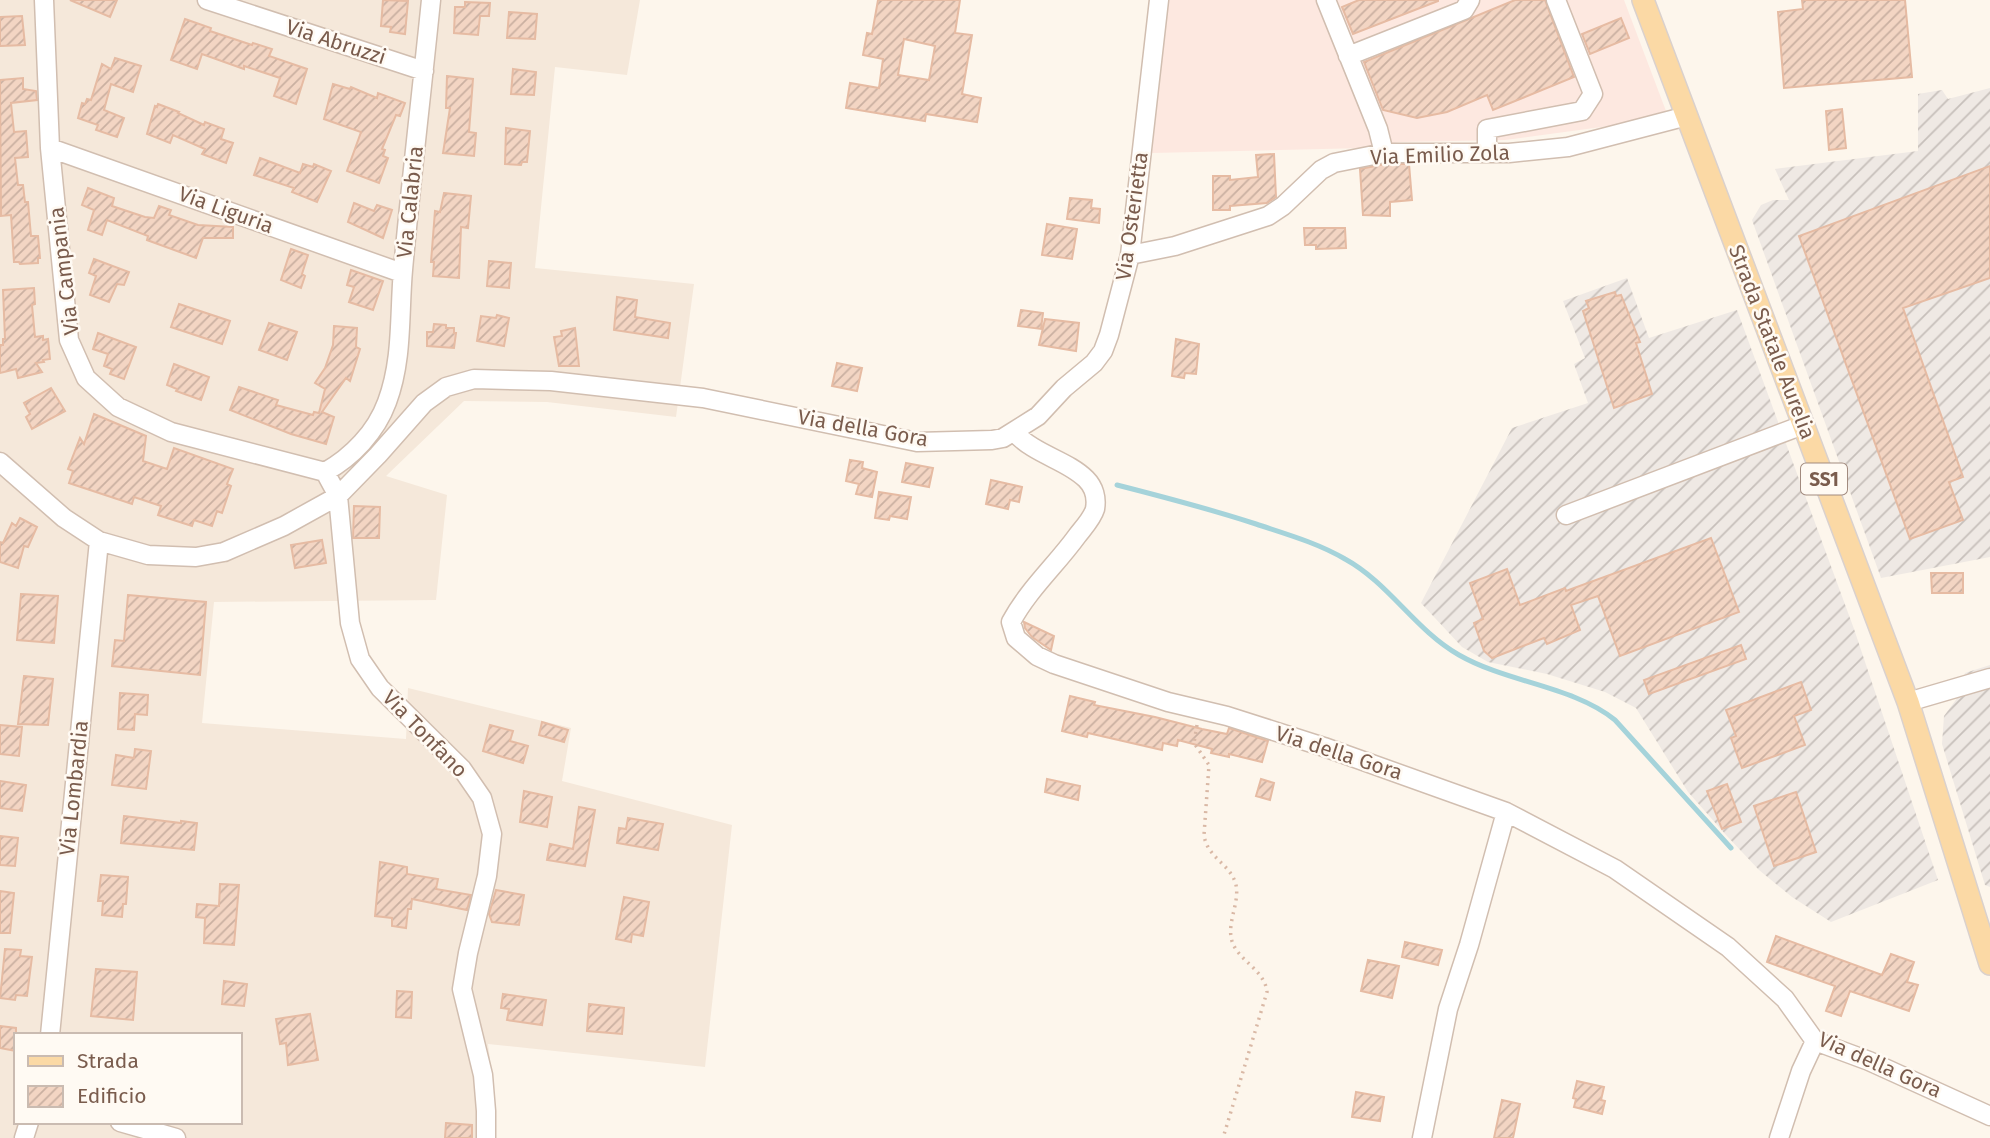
<svg xmlns="http://www.w3.org/2000/svg" width="1990" height="1138" font-family="'Fira Sans',sans-serif">
	<style>
		.residential { fill: #f5e8da; fill-rule: evenodd }
		.commercial { fill: #fde8e0 }
		.industrial { fill: url(#industrial-furrows) }
		.lines { fill: none; stroke-linecap: round; stroke-linejoin: round }
		.stream { stroke: #a5d3da; stroke-width: 5 }
		.building { fill: url(#building-hatch); stroke: #e6bba3; stroke-width: 2; fill-rule: evenodd }
		.minor-casing { stroke: #d1beb0; stroke-width: 21 }
		.major-casing { stroke: #dad1cd; stroke-width: 24 }
		.path { stroke: #d9b8a5; stroke-width: 3.5; stroke-dasharray: 2 5; stroke-linecap: butt }
		.minor { stroke: #fff; stroke-width: 18 }
		.major { stroke: #fbd9a5; stroke-width: 21 }
		.labels { text-anchor: middle; stroke-width: 5; stroke-linejoin: round; paint-order: stroke }
		.shield { fill: #fffaf3; stroke: #a28b7f; stroke-width: 2 }
		.shield-label { font-size: 19px; font-weight: bold; fill: #7a5c4d }
		.street-label { font-size: 21px; fill: #7a5c4d; stroke: #fffaf3 }
	</style>
	<defs>
		<pattern id="industrial-furrows" width="10" height="10" patternUnits="userSpaceOnUse" patternTransform="scale(1.75)"><rect width="10" height="10" fill="#efe9e4"/><path d="M-1 1l2-2M0 10L10 0M9 11l2-2" fill="none" stroke="#c7c0bb"/></pattern>
		<pattern id="building-hatch" width="6" height="6" patternUnits="userSpaceOnUse" patternTransform="scale(1.75)"><rect width="6" height="6" fill="#f3d5c3"/><path d="M-1 1l2-2M0 6l6-6M5 7l2-2" fill="none" stroke="#cab0a1"/></pattern>
	</defs>
	<rect width="100%" height="100%" fill="#fdf6ec"/>
	<!-- residential -->
	<path class="residential" d="M0,0H640L627,75L555,67L535,268L694,284L676,417L547,402L464,401L386,476L447,495L436,600L214,602L202,723L406,739L408,688L571,728L562,781L732,825L705,1067L488,1044L496,1109V1138H0ZM16,1035H240V1122H16Z"/>
	<!-- commercial -->
	<path class="commercial" d="M1167,0H1624L1666,111L1609,126L1505,140L1400,142L1365,148L1152,153Z"/>
	<!-- industrial -->
	<path class="industrial" d="M1990,88V557L1881,578L1752,220L1761,205L1773,200H1789L1775,169L1918,151V94L1942,90L1948,99Z
		M1627,278L1649,338L1737,310L1854,629L1938,880L1831,922L1792,897L1759,870L1726,835L1688,792L1636,708L1605,692L1547,674L1488,662L1462,647L1421,603L1512,428L1588,403L1574,364L1585,358L1563,301Z
		M1990,665V887L1985,885L1942,744L1944,716L1958,697L1965,673Z"/>
	<g class="lines">
		<!-- stream -->
		<path class="stream" d="M1117,485C1164,497 1210,509 1256,524C1286,534 1318,543 1345,559C1389,583 1415,630 1459,655C1508,683 1573,686 1615,720L1731,848"/>
	</g>
	<!-- building -->
	<path class="building" d="M70,0H117L110,17Z
		M383,0L408,1L405,34L390,32L391,27L381,26Z
		M878,0H960L955,33L972,35L962,94L981,98L977,122L926,114L925,121L846,108L850,83L879,88L883,59L863,55L867,33L872,34ZM904,39L935,46L929,80L898,75Z
		M1359,0H1438V1L1353,34L1342,7Z
		M1515,0H1545L1574,77L1493,110L1487,95L1447,112L1417,118L1383,110L1364,62Z
		M1802,0H1905L1912,77L1784,88L1778,12L1803,9Z
		M465,2L490,3L489,16H480L478,35L454,33L455,7H465Z
		M509,12L537,14L535,39L507,38Z
		M22,16L25,45L0,46V17Z
		M1621,18L1629,38L1590,54L1582,34Z
		M185,19L211,28L210,31L252,45L253,43L272,49L269,56L307,69L296,104L274,96L280,78L244,66V69L202,54L197,69L171,60Z
		M115,58L141,66L133,92L111,84L104,110L124,118L117,137L96,130L98,125L78,118L82,103L85,104L87,99L91,100L102,64L111,69Z
		M513,69L536,72L534,95L511,94Z
		M447,76L473,79L469,132L476,133L474,156L443,153L450,108H446Z
		M23,78V89L36,91L37,100L11,103L14,132L26,131L28,157L15,158L18,185H23L25,202H28L31,236H38L40,258H38V263L20,264L19,262H14L11,215L1,216L0,80Z
		M333,84L350,89L351,87L377,98L378,93L405,103L400,116L396,115L382,149L385,150L383,156L388,158L379,183L347,171L361,132L324,119Z
		M158,104L179,112L178,113L204,125L205,122L224,129L221,139L233,143L226,163L202,154L205,149L173,135L170,143L147,134L155,106L157,107Z
		M1842,109L1846,148L1829,150L1826,111Z
		M506,128L530,131L527,162H522L521,165L505,164Z
		M1274,154L1276,197L1267,203L1230,206V210H1213V176H1230V180L1258,177L1256,155Z
		M260,158L300,173L303,164L313,167L314,164L331,171L317,202L292,192L294,188L254,175Z
		M1385,164H1409L1412,200L1390,202V216L1363,215L1360,169Z
		M1990,166V278L1903,308L1963,477L1949,482L1963,520L1910,539L1799,236Z
		M88,188L114,198L112,206L145,217L154,218L159,206L171,210L169,215L198,225L233,227V238H203L196,258L147,240L148,236L107,220L102,235L88,230L94,210L82,205Z
		M444,193L471,196L468,228L461,227L459,278L433,276L434,262H431L435,211L440,212Z
		M1070,198L1092,200L1091,208L1100,209L1099,223L1067,219Z
		M354,203L374,211L377,205L392,210L383,238L348,222Z
		M1047,224L1077,229L1072,259L1042,255Z
		M1304,228H1345L1346,248L1316,249V245H1305Z
		M291,249L308,255L302,274L305,276L301,288L281,280Z
		M94,259L129,272L124,285L117,284L109,302L90,295L96,276L89,273Z
		M489,261L511,263L509,288L487,286Z
		M351,270L383,281L373,310L349,302L354,287L347,285Z
		M34,288L35,304L32,305L35,337L43,336V340L48,339L50,359L43,360L44,362L36,363L42,372L18,378L16,369L0,373V345H3V339H5L3,290Z
		M1615,292L1616,296L1621,295L1640,342L1636,343L1652,394L1614,408L1583,311L1589,308L1586,301Z
		M617,297L637,300L635,317L670,323L668,338L614,330Z
		M179,304L230,321L222,344L171,327Z
		M1021,310L1043,313L1041,329L1018,326Z
		M497,315L509,318L504,346L477,341L481,316L496,318Z
		M1045,319L1079,323L1076,351L1039,345Z
		M269,323L297,332L287,360L259,350Z
		M434,324L446,325V328H454V333H456L454,348L427,346V332H433Z
		M334,326L357,328L356,347L360,349L350,381L346,378L322,412L334,417L326,444L291,434L230,410L239,387L278,400L276,405L313,415L314,412L319,413L325,389L315,383L325,368L333,345Z
		M575,328L579,366H559L554,337L562,336L561,331Z
		M98,333L136,347L124,379L110,374L112,369L104,366L108,354L93,349Z
		M1176,339L1199,344L1196,374L1185,373L1184,378L1172,376Z
		M837,363L862,368L857,391L832,386Z
		M174,364L209,377L201,400L176,391L177,389L167,385Z
		M51,388L65,411L32,429L26,417L30,414L24,403Z
		M94,414L146,436L143,461L167,469L174,448L233,469L227,484L231,486L222,513L217,511L212,526L194,520L192,526L158,515L161,506L134,497L132,504L69,483L73,471L68,469L80,438L84,444Z
		M850,460L863,462L862,468L877,472L872,497L856,494L859,484L846,481Z
		M906,463L933,468L929,487L902,482Z
		M991,480L1022,487L1019,502L1010,500L1008,509L986,504Z
		M879,492L911,497L907,519L890,516L889,520L875,518Z
		M354,506L380,507L379,538H353Z
		M20,518L37,527L28,547L24,546L18,568L0,562V542L3,543L12,523L16,526Z
		M1711,538L1739,612L1620,656L1598,596L1571,605L1580,630L1547,644L1544,638L1492,658L1484,651L1474,623L1483,619L1470,583L1507,569L1520,605L1565,588L1566,591Z
		M322,540L326,563L295,568L291,545Z
		M1931,573H1963V593H1932Z
		M21,594L58,596L54,643L17,640Z
		M128,595L206,602L200,675L112,666L115,640L124,641Z
		M1024,622L1054,636L1051,650L1032,637L1025,628Z
		M1741,645L1746,659L1649,694L1644,680Z
		M24,676L53,679L48,725L18,724Z
		M1801,682L1811,710L1794,716L1805,745L1742,768L1731,738L1736,736L1726,710Z
		M120,693L148,695L147,715L135,714L134,730L118,729Z
		M1070,696L1095,702L1094,705L1155,717L1202,729L1227,734L1229,728L1268,741L1262,762L1229,754V757L1211,753L1212,749L1178,740L1177,746L1163,743L1162,750L1088,733L1087,737L1062,731Z
		M542,722L568,730L564,742L539,735Z
		M0,725L22,727L19,756L0,754Z
		M490,725L513,731L510,741L528,746L523,763L483,751Z
		M135,749L151,751L146,789L112,785L116,755L134,758Z
		M1047,779L1080,786L1078,800L1045,792Z
		M1261,779L1274,783L1270,800L1256,796Z
		M0,781L26,785L22,811L0,808Z
		M1727,784L1741,822L1722,829L1707,791Z
		M524,791L552,797L547,827L520,822Z
		M1796,792L1816,852L1774,866L1754,806Z
		M579,807L595,810L585,866L547,860L550,844L573,849Z
		M124,816L181,823V821L197,823L194,850L121,843Z
		M628,818L663,824L658,850L617,843L619,828L626,829Z
		M0,836L18,838L15,866L0,865Z
		M380,862L407,867V874L438,879L436,889L471,895L467,910L412,899L411,909H408L406,928L392,926V918L375,916Z
		M101,875L128,877L126,904H123L122,917L102,915L103,901H98Z
		M220,884L239,885L234,945L204,943L205,918L196,917L197,904L219,906Z
		M496,890L524,895L519,925L492,922L489,914Z
		M0,891L14,893L10,933H0Z
		M624,897L649,902L643,936L632,934L631,942L616,939Z
		M1776,936L1882,975L1891,954L1914,962L1907,982L1918,985L1909,1011L1850,991L1841,1016L1826,1011L1835,986L1767,962Z
		M1405,942L1442,950L1438,965L1402,957Z
		M5,949L21,950L20,956L32,957L27,996L16,995L15,1000L0,998Z
		M1368,960L1399,966L1392,998L1361,991Z
		M96,969L137,972L133,1020L91,1016Z
		M224,981L247,984L244,1006L222,1004Z
		M397,991L412,992L411,1018L396,1017Z
		M503,994L546,1000L542,1025L507,1020L509,1009L501,1008Z
		M589,1004L624,1008L622,1034L587,1031Z
		M310,1014L318,1060L288,1065L286,1043L280,1044L276,1019Z
		M0,1026L16,1028V1051L0,1048Z
		M1577,1081L1604,1087L1601,1100L1605,1101L1602,1114L1574,1107L1576,1099L1573,1098Z
		M1356,1092L1384,1097L1380,1121L1352,1117Z
		M1502,1100L1520,1104L1513,1138H1494Z
		M446,1123L472,1125V1138H445Z"/>
	<g class="lines">
		<defs>
			<path id="minor" d="M44,0L50,148L69,340L86,378L118,407L171,432L325,472L338,496L350,623L360,659L380,688L462,769L482,798L492,834L487,876L468,953L462,989L483,1075L486,1111V1138
				M207,0L424,71
				M1326,0L1378,129L1384,153
				M1348,56L1464,10L1470,0
				M50,148L402,273
				M1487,153V129L1582,111L1593,94L1556,0
				M1130,255L1175,246L1268,216L1283,206L1321,170L1334,163L1384,153H1509L1568,147L1687,116
				M1014,432C1035,455 1067,460 1086,479C1094,487 1097,498 1095,509C1092,519 1083,528 1077,536C1056,565 1028,590 1011,622L1016,638L1037,656L1054,664L1168,702L1227,716L1324,747L1506,812L1615,869L1728,947L1785,999L1815,1041L1869,1061L1990,1116
				M0,462L64,518L99,541L148,555L196,557L224,552L284,526L338,496L378,455L424,403L446,387L474,379L551,381L703,398L917,442L992,440L1003,438L1038,416L1064,388L1094,363L1103,351L1109,335L1130,255L1159,0
				M325,472C352,457 376,432 387,402C403,359 399,315 403,270C411,180 422,90 431,0
				M1566,515L1803,425
				M1908,702L1990,678
				M50,1035L99,541
				M120,1122L176,1138
				M24,1138L29,1122
				M1422,1138L1448,1009L1469,945L1506,812
				M1779,1138L1801,1071L1815,1041"/>
			<path id="major" d="M1643,0L1908,702L1990,964"/>
		</defs>
		<!-- minor casing -->
		<use href="#minor" class="minor-casing"/>
		<!-- major casing -->
		<use href="#major" class="major-casing"/>
		<!-- path -->
		<path class="path" d="M1197,725L1194,743L1209,765L1204,835C1207,858 1231,864 1236,885C1240,904 1225,925 1233,944C1241,962 1265,971 1267,992L1223,1138"/>
		<!-- minor -->
		<use href="#minor" class="minor"/>
		<!-- major -->
		<use href="#major" class="major"/>
	</g>
	<g class="labels">
		<!-- shield labels -->
		<rect class="shield" x="1801" y="463.5" width="46" height="31" rx="5"/>
		<g class="shield-label">
			<text x="1824" y="486">SS1</text>
		</g>
		<!-- street labels -->
		<g class="street-label">
			<text transform="translate(336 42) rotate(18)" y="7">Via Abruzzi</text>
			<text transform="translate(1440 155) rotate(-2)" y="7">Via Emilio Zola</text>
			<text transform="translate(410 202) rotate(-84)" y="7">Via Calabria</text>
			<text transform="translate(226 210) rotate(20)" y="7">Via Liguria</text>
			<text transform="translate(1132 216) rotate(-82)" y="7">Via Osterietta</text>
			<text transform="translate(64 271) rotate(-97)" y="7">Via Campania</text>
			<text transform="translate(1772 342) rotate(69)" y="7">Strada Statale Aurelia</text>
			<text transform="translate(863 428) rotate(10)" y="7">Via della Gora</text>
			<text transform="translate(425 734) rotate(46)" y="7">Via Tonfano</text>
			<text transform="translate(1339 753) rotate(18)" y="7">Via della Gora</text>
			<text transform="translate(74 788) rotate(-84)" y="7">Via Lombardia</text>
			<text transform="translate(1880 1065) rotate(24)" y="7">Via della Gora</text>
		</g>
	</g>
	<!-- legend -->
	<rect x="14" y="1033" width="228" height="91" fill="#fffaf3" stroke="#cabbb1" stroke-width="2"/>
	<rect x="28" y="1056" width="35" height="10" fill="#fbd9a5" stroke="#cabbb1" stroke-width="2"/>
	<text x="77" y="1068" font-size="21" fill="#7a5c4d">Strada</text>
	<rect x="28" y="1086" width="35" height="21" fill="url(#building-hatch)" stroke="#cabbb1" stroke-width="2"/>
	<text x="77" y="1103" font-size="21" fill="#7a5c4d">Edificio</text>
</svg>
